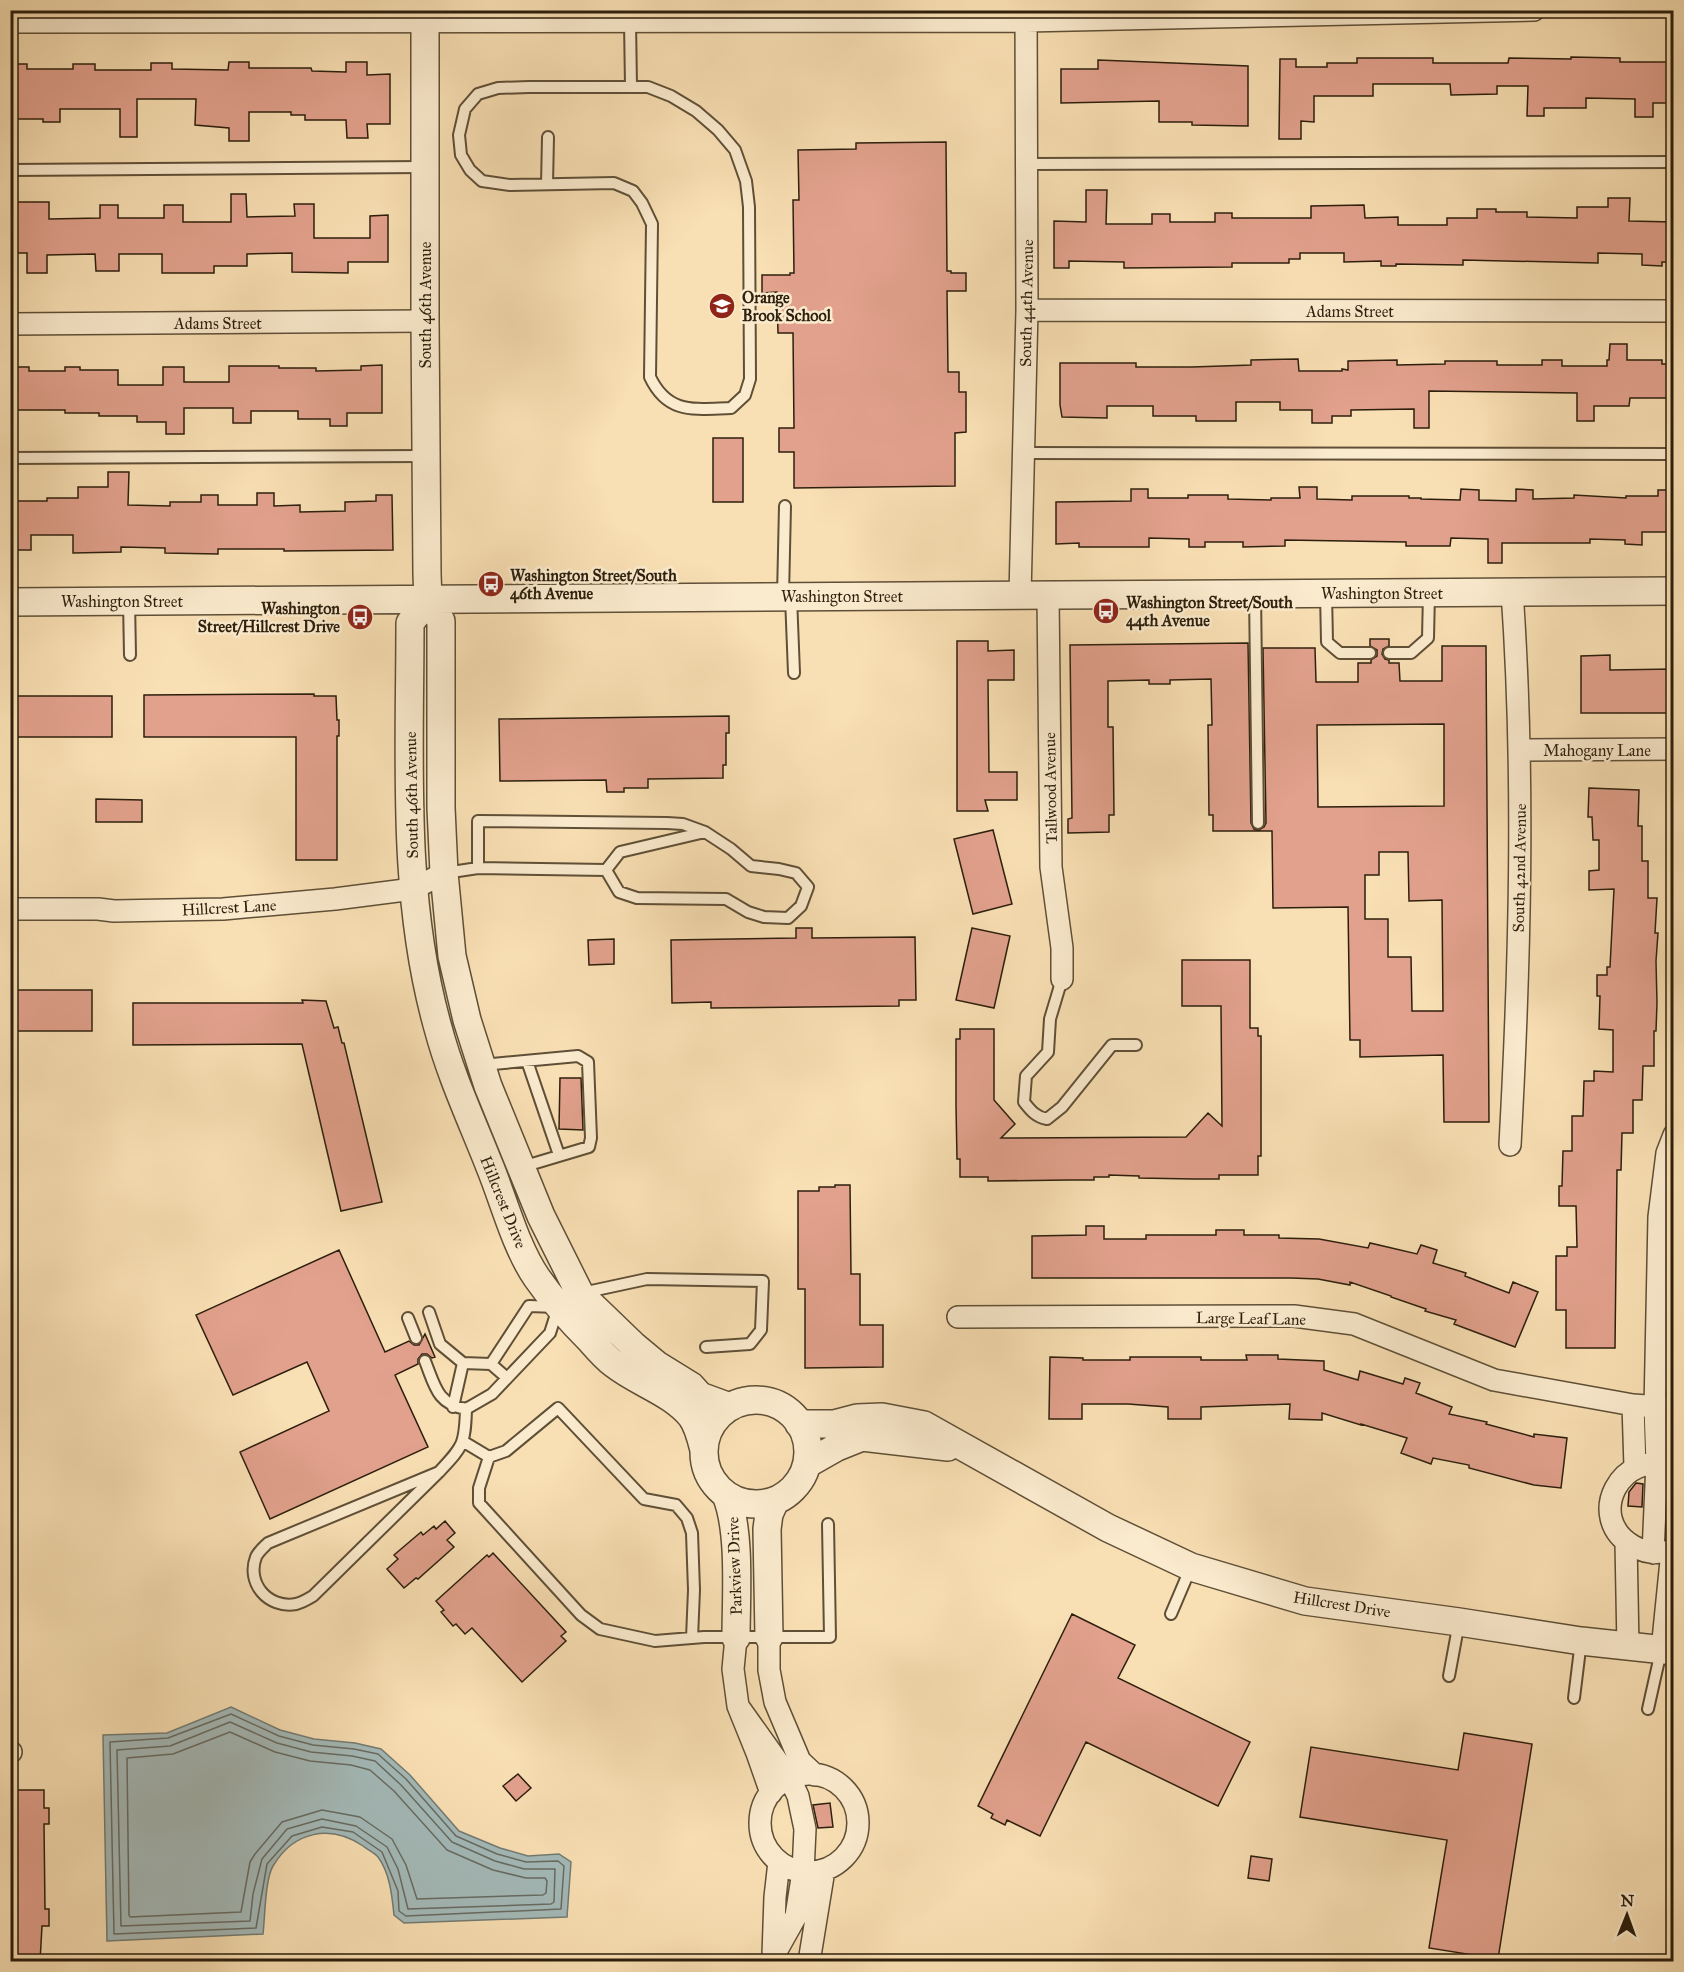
<svg xmlns="http://www.w3.org/2000/svg" width="1684" height="1972" font-family="'IM FELL Great Primer',serif">
	<style>
		.water { fill: #a4bab9; stroke: #747c74; stroke-width: 1.5 }
		.lines { fill: none; stroke-linecap: round; stroke-linejoin: round }
		.shore { stroke: #686c63; stroke-width: 1.5 }
		.building { fill: #e2a18d; stroke: #2c1f0d; stroke-width: 1.5; fill-rule: evenodd }
		.service-casing { stroke: #5f4f37; stroke-width: 14 }
		.minor-casing { stroke: #5f4f37; stroke-width: 24 }
		.tertiary-casing { stroke: #5f4f37; stroke-width: 30 }
		.service { stroke: #fbebce; stroke-width: 10 }
		.minor { stroke: #fbebce; stroke-width: 21 }
		.tertiary { stroke: #fbebce; stroke-width: 27 }
		.labels { text-anchor: middle; stroke-width: 5; stroke-linejoin: round; paint-order: stroke }
		.poi-label { font-size: 16px; font-weight: bold; fill: #2c1f0d; stroke: #fbebce; text-anchor: start }
		.street-label { font-size: 16px; fill: #2c1f0d; stroke: #fbebce }
	</style>
	<rect width="100%" height="100%" fill="#f9e0b4"/>
	<filter id="stains"><feTurbulence type="fractalNoise" baseFrequency=".00333" numOctaves="4"/><feColorMatrix values="0 0 0 0 .2 0 0 0 0 .09 0 0 0 0 .02 0 0 0 .5 -.17"/></filter>
	<radialGradient id="worn" r=".72"><stop offset=".6" stop-color="#630" stop-opacity="0"/><stop offset="1" stop-color="#630" stop-opacity=".3"/></radialGradient>
	<!-- water -->
	<path class="water" d="M231,1707L280,1730L314,1739L355,1743L381,1749L410,1775L459,1831L500,1848L528,1856L559,1854L571,1862L567,1917L404,1923L394,1915C392,1896 390,1873 378,1857C375,1853 368,1850 363,1846C330,1824 294,1831 273,1866C265,1879 265,1918 263,1934L107,1941L103,1735L167,1733Z"/>
	<g class="lines">
		<!-- shore -->
		<path class="shore" d="M231,1714L279,1736L313,1745L354,1749L378,1754L406,1779L456,1836L497,1854L526,1862L558,1861L564,1866L561,1909L406,1916L399,1911L398,1891L382,1852L353,1832L322,1827L292,1836L267,1864L256,1928L114,1934L110,1742L168,1738Z
			M230,1722L277,1743L311,1752L352,1756L375,1761L401,1785L452,1842L495,1861L524,1869H555L554,1902L551,1904L408,1909L398,1869L387,1847L356,1826L322,1819L287,1829L262,1859L253,1894L250,1921L121,1926L117,1750L170,1746Z
			M230,1732L275,1752L310,1761L351,1765L370,1770L394,1791L447,1850L493,1870L526,1878H545L547,1881L546,1893L543,1895L417,1899L406,1865L392,1839L360,1817L322,1810L282,1822L255,1854L250,1862L241,1912L130,1917L129,1915L127,1758L173,1754Z"/>
	</g>
	<!-- building -->
	<path class="building" d="M1571,57L1620,58V62H1674V103H1653V117H1635V99L1586,98V108H1544V116H1527L1528,86H1497V94L1451,95L1450,84H1373V96H1314V122L1301,121V139H1279L1280,59H1296V67H1327V63H1357V58H1433V63H1508L1509,58L1571,59Z
		M1098,60L1248,66V126L1192,125V122H1159V101L1061,103V69H1098Z
		M229,62H249V68H311L312,71L346,72V62H367V75L390,74V124H367L368,138H347L346,120H305V115H291V112H249V141H229V128L195,125L196,99H137V137H120V109H60V122H43V119H10V64H27V69H73V64H95V70H151V63H172V69L228,70Z
		M946,142L947,271H951V273H966V291H947L948,372H959V392H966V432L955,433V486L794,488V452H779V428H794L793,333H778L777,292L762,293V275H790V273H794L793,200H799L798,150L856,149V143Z
		M1086,190H1107L1106,224H1152V214H1170V222H1215V213H1232V218H1311V206L1364,205L1365,218L1398,217V225H1447V218H1477V209H1496V212H1527V217L1577,218V207H1608V198H1630L1629,221L1674,222V262H1662V266L1642,265V254L1598,253V263L1463,260V265L1396,264V266H1381V261L1344,262V253H1300V259H1289V263H1232V267L1124,268V262L1069,261V268H1054V221L1086,222Z
		M231,194H246L247,217L295,216L294,204H314V238H370V216L388,215V262H348V273L292,272V253L247,254V266H214V273H162V254H119V271H96L95,254L47,255V273H27V253H10V202H49V219L100,218V205H118V218H164V205H183V222H231Z
		M1610,344H1627V360H1662V364H1674V398H1630L1629,406H1594V421H1577V393L1429,391V428H1414V409L1351,410V416H1332V423H1312V410H1280V402H1236V421H1196V416H1153V406H1107V418L1062,417L1060,405V363H1136V367H1192L1251,365V360L1298,359L1299,371H1342V369L1348,370V361L1397,360V365L1445,364V361H1497V365H1542V360H1562V366H1607V360H1609Z
		M382,365V413H347V426H330V419H298V411H251V423H233V408H184V434H166V422H137V416H99V413H65V410H10V367H29V371H65V367H80V370H118V385H163V367H184V382H229V366H279V368H316V371L361,370V366Z
		M713,438H743V502H713Z
		M108,472H129L128,505L170,506V502H201V495H218V505H257V493H274V506L300,505V512L345,511V502L376,501V495H392L393,550L284,551V549H218V554L165,553V548L121,547V552L73,553V535H31V550H10V501H47V498H78V487H108Z
		M1299,487H1317V499L1352,500V496H1409V498H1421V499L1460,500L1461,489L1479,490V500L1516,501V489L1533,490V499L1574,498V495L1626,498V496H1658V490H1674V532H1642V545L1625,544V540L1590,539V543H1502V563H1488V539L1451,538L1450,546H1406V542L1285,540V546L1243,547V542H1205V547H1189V539L1149,538V547H1079V543L1056,544V502L1131,501V489H1148V498H1188V495H1228V499L1271,500V498H1300Z
		M1370,639H1389V646L1383,649L1382,654L1385,659L1389,660V663H1399L1400,681H1442V646H1486L1489,1122H1444L1443,1055L1360,1057V1040H1350L1348,907L1273,908L1272,831H1213V815H1209L1208,725H1212L1211,679L1170,680V684H1149V680L1108,681V727H1113L1114,815H1109V832L1068,833V819L1072,818L1070,645L1248,643L1251,823L1254,829L1259,830L1264,827L1266,823L1263,648H1315L1316,682H1358V663H1371V660L1377,656V650L1370,646ZM1444,724V806L1318,807L1317,725ZM1379,852H1408L1409,901L1442,900L1443,1011H1412L1411,957H1388V919H1365V875H1379Z
		M957,641H988V651L1014,650V680H988L989,772H1017V800H985L988,811H957Z
		M1610,655V670L1674,669V713H1581V656Z
		M314,694V696H336L337,720H339V736H337V860H296V737H144V695Z
		M10,696H112V737H10Z
		M729,716V733H726V765H723V778L648,779V788H624V792H607L606,780L500,781L499,719Z
		M1589,788L1639,790L1638,826H1642V861H1648V898H1657L1655,933H1658L1656,961L1657,1003L1656,1031H1654V1066H1643L1642,1100H1633V1133H1622L1621,1170H1617L1615,1348H1566V1310H1556V1256H1567V1247H1577L1576,1206H1559V1186H1562L1563,1151H1572V1116H1583L1584,1081H1594V1071L1613,1072V1030L1599,1029L1600,996H1597V975H1607V967H1610L1614,889L1589,890V871L1599,870V840H1593L1592,817H1588Z
		M96,799L142,800V822H96Z
		M993,830L1012,904L973,914L954,839Z
		M796,928H812V938L915,937L916,1000H899V1006L711,1008V1002L672,1003L671,940L796,938Z
		M972,928L1010,936L994,1008L956,1000Z
		M614,939V964L589,965L588,940Z
		M1182,960H1250V1028H1258V1036H1261V1156H1258V1175H1219V1179H1193L1139,1178V1176L1109,1175V1177H1094V1180H1068L988,1181V1177H960V1159H957L956,1106V1039H960V1029H994V1100L1015,1124L1001,1138L1186,1137L1208,1113L1222,1126L1221,1006H1182Z
		M10,990H92V1031H10Z
		M302,1000L326,1001L334,1028L338,1027L342,1043H344L382,1202L341,1211L302,1044L133,1045V1003H303Z
		M560,1078H581L583,1130L559,1129Z
		M835,1185H850L851,1274H860V1325H883V1367L805,1368V1289H798V1191H819V1187H835Z
		M1086,1226H1104V1239H1146V1235H1216V1230H1244V1235H1279V1238L1319,1239L1368,1248L1370,1243L1417,1254L1421,1245L1437,1250L1433,1263L1466,1273L1465,1276L1509,1293L1513,1282L1538,1292L1515,1347L1454,1324L1456,1320L1425,1311L1426,1309L1391,1297V1296L1350,1282V1285L1318,1279L1291,1278H1032V1236L1086,1235Z
		M339,1250L385,1352L409,1341L414,1345H419L425,1334L435,1357L432,1358L427,1354H422L418,1359V1364L395,1375L428,1447L270,1519L240,1452L329,1411L307,1362L233,1395L196,1315Z
		M1246,1355H1278V1359L1324,1361V1370L1358,1380L1360,1371L1403,1384L1405,1378L1420,1383L1416,1393L1452,1407L1449,1414L1487,1422L1486,1424L1534,1437V1434L1567,1438L1561,1488L1534,1485L1469,1468V1465L1433,1458L1431,1464L1401,1453L1407,1438L1361,1424V1425L1322,1413V1420L1289,1419L1290,1404L1201,1407V1419H1168V1407L1128,1404H1082V1419H1049L1050,1357L1083,1358V1360H1130V1357H1201V1360H1247Z
		M1636,1483L1643,1484L1642,1507L1628,1506L1629,1492Z
		M445,1521L455,1533L447,1540L454,1547L418,1579L416,1578L404,1588L387,1569L398,1559L394,1555L421,1532L423,1535L434,1526L436,1529Z
		M493,1553L566,1632L561,1636L566,1641L522,1682L472,1628L465,1634L456,1624L453,1626L441,1612L444,1610L436,1601L487,1555L489,1557Z
		M1072,1614L1135,1645L1118,1678L1250,1742L1218,1806L1086,1742L1040,1836L1007,1820L1005,1825L991,1818L993,1814L978,1806Z
		M1464,1733L1532,1744L1498,1959L1429,1948L1447,1840L1300,1817L1311,1747L1458,1770Z
		M518,1774L531,1788L516,1801L503,1786Z
		M10,1790H44V1808H49V1824H44L45,1909H49V1926H42L40,1962H10Z
		M830,1803L833,1827L818,1828L813,1805Z
		M1251,1856L1272,1859L1269,1881L1248,1878Z"/>
	<g class="lines">
		<defs>
			<path id="service" d="M630,21L631,87
				M529,87H648L671,96L696,111L718,130L735,150L746,181L749,207L750,379L745,395L731,408C695,409 668,415 650,377L652,224L642,203L633,191L614,183L510,185L482,181L470,170L461,155L459,135L465,109L478,94L498,88Z
				M1027,164L1674,162
				M10,170L424,167
				M547,184L548,137
				M1024,453L1674,454
				M10,458L426,456
				M1326,593L1327,642L1340,653H1370
				M1255,594L1258,823
				M783,596L785,506
				M791,597L794,673
				M129,601L130,655
				M1389,653H1411L1428,638L1429,593
				M478,868V821L667,823L683,824L705,832L731,849L751,866L779,869L796,873L808,887L801,906L788,918L764,917L748,912L726,899L637,898L619,892L606,870
				M606,870L620,852L705,832
				M445,873L478,868L606,870
				M1062,979L1050,1019L1048,1052L1026,1076L1024,1102C1031,1111 1036,1117 1047,1119L1062,1107L1112,1045H1136
				M527,1061L559,1155
				M482,1065L578,1056L588,1062L591,1138L589,1147L522,1167
				M582,1293L647,1279L763,1281L761,1330L750,1344L706,1347
				M429,1312L440,1344L463,1363L491,1364L507,1378
				M408,1318L416,1338
				M425,1361C435,1386 437,1404 466,1409L492,1394L550,1333L558,1308
				M491,1364L529,1306L556,1307
				M453,1407L463,1363
				M464,1442L489,1457
				M489,1457L479,1488V1503L581,1615L600,1629L655,1641L704,1637H830L828,1524
				M489,1457L506,1451L558,1408L644,1499L676,1505L687,1518L692,1533L694,1590L692,1638
				M439,1472L268,1543C264,1547 258,1552 256,1557C246,1583 268,1609 296,1604C301,1603 308,1599 313,1596L439,1472C463,1446 465,1445 466,1409
				M1171,1614L1191,1567
				M1449,1676L1459,1622
				M1574,1698L1581,1641
				M1648,1709L1661,1651"/>
			<path id="minor" d="M10,22L1026,21L1534,10
				M1027,310L1674,311
				M10,324L425,321
				M1020,595L1027,310L1026,10
				M1048,595L1051,867L1062,948V979
				M1520,750L1674,749
				M10,909H98L114,911L223,909L335,899L413,889L444,873
				M1510,1145C1520,961 1525,776 1512,591
				M958,1317L1294,1316L1354,1324L1494,1380L1633,1405L1674,1408
				M1633,1405L1635,1467
				M1674,1467C1621,1447 1584,1518 1633,1546C1645,1553 1660,1554 1674,1550
				M1626,1542L1628,1647
				M1653,1553L1657,1463L1655,1408L1659,1217L1667,1153L1674,1135
				M769,1637V1670L775,1702L800,1761L815,1775
				M736,1638L733,1669L738,1706L757,1753L771,1793
				M1662,1650L1672,1551
				M738,1706L790,1779L798,1796L805,1829L803,1872L796,1916L773,1957
				M10,1752H11
				M760 1823a49 49 0 1 1 98 0a49 49 0 1 1-98 0Z
				M773,1955L775,1897L779,1862
				M809,1962L824,1870"/>
			<path id="tertiary" d="M425,10V321L427,574L428,600L441,621V808L444,873L452,956L467,1020L488,1086L541,1216L580,1294L633,1345L657,1365L691,1386L700,1396L730,1407
				M428,600L410,623C410,758 401,897 438,1028C451,1077 472,1121 490,1167C504,1201 516,1248 537,1278C553,1301 571,1321 591,1341C598,1349 606,1358 614,1364C638,1383 671,1392 691,1416C698,1425 701,1438 704,1450
				M10,602L1674,591
				M704 1452a52 52 0 1 1 104 0a52 52 0 1 1-104 0Z
				M799,1424H834L857,1418L882,1417L924,1425L1108,1528L1191,1567L1305,1601L1459,1622L1581,1641L1674,1651
				M807,1464L837,1447L862,1437L948,1447
				M726,1495C741,1531 736,1597 736,1638
				M769,1637L767,1529L769,1514L775,1501"/>
		</defs>
		<!-- service casing -->
		<use href="#service" class="service-casing"/>
		<!-- minor casing -->
		<use href="#minor" class="minor-casing"/>
		<!-- tertiary casing -->
		<use href="#tertiary" class="tertiary-casing"/>
		<!-- service -->
		<use href="#service" class="service"/>
		<!-- minor -->
		<use href="#minor" class="minor"/>
		<!-- tertiary -->
		<use href="#tertiary" class="tertiary"/>
	</g>
	<!-- icons -->
	<defs>
		<symbol id="school-disc" viewBox="-11 -11 22 22"><circle r="9.5" fill="#8f2418" stroke="#fbebce"/><path d="M0-5L7-2L0 1L-7-2ZM-4 1L0 2.5L4 1V4Q0 6-4 4Z" fill="#fff"/></symbol>
		<symbol id="bus-disc" viewBox="-11 -11 22 22"><circle r="9.5" fill="#8f2418" stroke="#fbebce"/><path d="M-5-6H5V4H4V6H2V4H-2V6H-4V4H-5ZM-3.5-4V0h7V-4ZM-3.5 1.2v1.5H-2V1.2ZM2 1.2v1.5H3.5V1.2Z" fill="#fff"/></symbol>
	</defs>
	<g fill-rule="evenodd">
		<use href="#school-disc" x="707" y="291" width="30" height="30"/>
		<use href="#bus-disc" x="476" y="569" width="30" height="30"/>
		<use href="#bus-disc" x="1091" y="596" width="30" height="30"/>
		<use href="#bus-disc" x="345" y="602" width="30" height="30"/>
	</g>
	<g class="labels">
		<!-- poi labels -->
		<g class="poi-label">
			<text x="742" y="303">Orange<tspan x="742" dy="18">Brook School</tspan></text>
			<text x="510" y="581">Washington Street/South<tspan x="510" dy="18">46th Avenue</tspan></text>
			<text x="1126" y="608">Washington Street/South<tspan x="1126" dy="18">44th Avenue</tspan></text>
			<text x="340" y="614" text-anchor="end">Washington<tspan x="340" dy="18">Street/Hillcrest Drive</tspan></text>
		</g>
		<!-- street labels -->
		<g class="street-label">
			<text transform="translate(1026 303) rotate(-89)" y="6">South 44th Avenue</text>
			<text transform="translate(425 305) rotate(-90)" y="6">South 46th Avenue</text>
			<text x="1350" y="317">Adams Street</text>
			<text x="218" y="329">Adams Street</text>
			<text x="1382" y="599">Washington Street</text>
			<text x="842" y="602">Washington Street</text>
			<text x="122" y="607">Washington Street</text>
			<text x="1597" y="756">Mahogany Lane</text>
			<text transform="translate(1050 788) rotate(-91)" y="6">Tallwood Avenue</text>
			<text transform="translate(411 795) rotate(-91)" y="6">South 46th Avenue</text>
			<text transform="translate(1519 868) rotate(-89)" y="6">South 42nd Avenue</text>
			<text transform="translate(229 907) rotate(-3)" y="6">Hillcrest Lane</text>
			<text transform="translate(504 1202) rotate(68)" y="6">Hillcrest Drive</text>
			<text transform="translate(1251 1318) rotate(1)" y="6">Large Leaf Lane</text>
			<text transform="translate(734 1566) rotate(-92)" y="6">Parkview Drive</text>
			<text transform="translate(1342 1604) rotate(9)" y="6">Hillcrest Drive</text>
		</g>
	</g>
	<!-- margin -->
	<rect width="1684" height="1972" fill="none" stroke="#f9e0b4" stroke-width="36"/>
	<rect x="12" y="12" width="1660" height="1948" fill="none" stroke="#2c1f0d" stroke-width="3"/>
	<rect x="18" y="18" width="1648" height="1936" fill="none" stroke="#2c1f0d" stroke-width="1.5"/>
	<!-- north arrow -->
	<g transform="translate(1627 1915) rotate(1)" stroke="#fbebce" stroke-width="4.5" paint-order="stroke">
	<path d="M0-4.5L10 22L0 15L-10 22Z" fill="#2c1f0d"/>
	<text y="-9" font-size="16" font-weight="bold" text-anchor="middle" fill="#2c1f0d">N</text>
	</g>
	<rect width="100%" height="100%" filter="url(#stains)"/>
	<rect width="100%" height="100%" fill="url(#worn)"/>
</svg>
